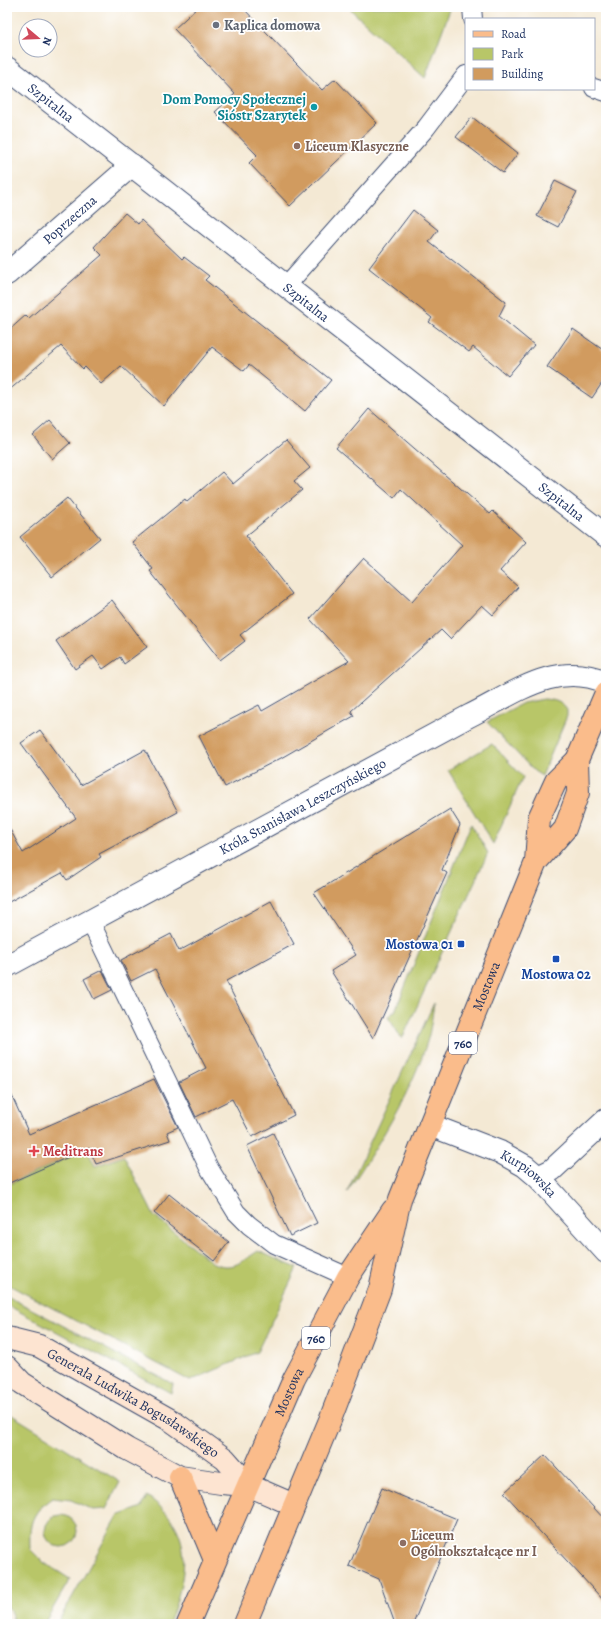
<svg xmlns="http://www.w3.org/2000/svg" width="613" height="1631" font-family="Alegreya,serif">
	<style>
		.green { fill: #b8c668; stroke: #6a7a63 }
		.building { fill: #d19b5e }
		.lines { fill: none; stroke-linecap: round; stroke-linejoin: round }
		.lane-casing { stroke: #3c4b70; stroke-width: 20 }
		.street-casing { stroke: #3c4b70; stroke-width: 24 }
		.secondary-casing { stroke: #3c4b70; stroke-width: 24 }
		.primary-casing { stroke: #3c4b70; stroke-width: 24 }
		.lane { stroke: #fff; stroke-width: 18 }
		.street { stroke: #fff; stroke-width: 22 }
		.secondary { stroke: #fde4d1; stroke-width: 22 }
		.primary { stroke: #fabc8b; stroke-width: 22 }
		.worship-dot { fill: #6b7280; stroke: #fff; stroke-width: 1.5 }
		.culture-dot { fill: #0f9aa8; stroke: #fff; stroke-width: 1.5 }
		.education-dot { fill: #8d6e63; stroke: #fff; stroke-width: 1.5 }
		.transit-dot { fill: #1a4fb4; stroke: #fff; stroke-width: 1.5 }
		.health-dot { fill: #e0444e; stroke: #fff; stroke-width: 1.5 }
		.labels { text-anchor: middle; stroke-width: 3.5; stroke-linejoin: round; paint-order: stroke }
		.shield { fill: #fff; stroke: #5f6d8e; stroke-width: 1 }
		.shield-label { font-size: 13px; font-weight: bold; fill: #1b2f5e }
		.worship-label { font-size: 14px; font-weight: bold; fill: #5b616d; stroke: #fff; text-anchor: start }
		.culture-label { font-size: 14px; font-weight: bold; fill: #0d838f; stroke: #fff; text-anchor: end }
		.street-label { font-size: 14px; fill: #1b2f5e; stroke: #fff }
		.education-label { font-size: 14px; font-weight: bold; fill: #785e54; stroke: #fff; text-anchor: start }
		.transit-label { font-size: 14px; font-weight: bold; fill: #164399; stroke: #fff; text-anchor: end }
		.health-label { font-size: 14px; font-weight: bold; fill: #be3a42; stroke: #fff; text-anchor: start }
	</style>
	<rect width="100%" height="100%" fill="#fff"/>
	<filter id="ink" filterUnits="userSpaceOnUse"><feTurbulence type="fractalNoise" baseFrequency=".025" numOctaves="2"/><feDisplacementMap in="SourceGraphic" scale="8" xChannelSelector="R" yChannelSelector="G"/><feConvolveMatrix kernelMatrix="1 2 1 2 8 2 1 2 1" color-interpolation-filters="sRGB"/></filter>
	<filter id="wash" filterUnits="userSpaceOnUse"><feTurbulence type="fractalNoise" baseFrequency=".012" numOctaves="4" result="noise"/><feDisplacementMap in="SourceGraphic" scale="16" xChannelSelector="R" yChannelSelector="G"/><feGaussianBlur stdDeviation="0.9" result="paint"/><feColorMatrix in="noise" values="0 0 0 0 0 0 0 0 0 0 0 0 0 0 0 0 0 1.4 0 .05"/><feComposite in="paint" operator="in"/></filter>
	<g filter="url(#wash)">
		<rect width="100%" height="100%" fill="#f4e9d4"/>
		<!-- green -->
		<path class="green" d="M351,7H451L425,78L351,10Z
			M544,699C554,700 561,701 567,710V716L542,776L534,771L487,722L523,703Z
			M492,744L523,777L493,844L448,770Z
			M471,824L488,853L402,1039L388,1017L395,1011Z
			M434,1003C432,1016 431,1030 427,1042C410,1096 377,1146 347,1192Z
			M87,1149L95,1166L124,1156L154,1216L213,1263C233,1271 241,1262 258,1251L297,1268L257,1352L190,1381L7,1284V1185Z
			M7,1296L173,1384L171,1393L7,1305Z
			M7,1412L120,1482L106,1509L93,1510L71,1500L52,1498C31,1513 29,1524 30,1549L43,1562L70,1579L44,1624H15L7,1604Z
			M147,1496C197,1531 187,1574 169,1624H57L118,1516L142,1507Z
			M45 1531a16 16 0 1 1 32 0a16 16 0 1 1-32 0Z"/>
		<g id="blocks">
			<!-- building -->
			<path class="building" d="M198,7H242L322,90L335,79L377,123L290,206L249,163L257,155L215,112L235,94L174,29Z
				M472,117L518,153L503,173L456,137Z
				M555,181L577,192L558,227L537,216Z
				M413,210L438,230L429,242L506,302L499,316L534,345L508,376L473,347L469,352L429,322L432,318L369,268Z
				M125,213L138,224L141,220L182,259L184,257L209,276L205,280L331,380L305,411L249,365L244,371L212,347L164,406L121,366L101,384L85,367L83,369L61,346L7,392V332L26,315L29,318L102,255L94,247Z
				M573,329L606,352V377L592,398L547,367Z
				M369,409L490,514L493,511L526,542L500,571L518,587L493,615L482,605L450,639L441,630L351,711L354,716L281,758L225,787L199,736L259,705L262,711L349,661L310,619L364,558L412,602L462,545L401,489L394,498L336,448Z
				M50,420L70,443L52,459L33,435Z
				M286,440L310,468L294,481L302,490L246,536L292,594L240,635L245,641L220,660L150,571L153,569L132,542L185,499L187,502L222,472L233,484Z
				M67,498L100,538L52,577L20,537Z
				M112,600L147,647L124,664L120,657L103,669L93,656L75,669L56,641Z
				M40,730L81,785L145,750L178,812L99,854L101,857L67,880L62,873L7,903V824L23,853L76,818L21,743Z
				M450,809L460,825L442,870L447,873L373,1038L331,971L356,955L314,893Z
				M271,901L294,944L226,981L294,1115L252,1137L232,1099L196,1117L179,1082L206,1068L155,969L131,981L121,960L171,934L179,951Z
				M102,970L112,990L94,999L84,979Z
				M154,1079L178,1127L167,1132L170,1140L96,1164L89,1148L7,1184V1085L29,1134Z
				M273,1133L317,1223L290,1236L247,1146Z
				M169,1194L229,1242L214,1261L154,1213Z
				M545,1455L606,1521V1603L504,1493Z
				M382,1488L457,1519L413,1624H395L379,1579L349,1566Z"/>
		</g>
	</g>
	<g filter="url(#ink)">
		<use href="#blocks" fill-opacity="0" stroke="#3c4b70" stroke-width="1"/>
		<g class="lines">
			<defs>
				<path id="lane" d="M472,7L473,19
					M594,88L606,92
					M286,286L426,128L466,75
					M90,921L209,1168L236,1212L249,1225L274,1244L348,1277"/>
				<g id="street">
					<path id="s1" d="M7,68L606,536"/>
					<path id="s2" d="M7,274L132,165"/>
					<path id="s3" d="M7,966L469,716C514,694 555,660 606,682"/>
					<path id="s4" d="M430,1125L500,1152L525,1166L538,1177L606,1252"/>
					<path d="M538,1177L552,1170L606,1120"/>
				</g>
				<g id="secondary">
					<path id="s5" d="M7,1338L39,1346L172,1421L225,1459L248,1485"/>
					<path d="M7,1367L22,1383L127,1449L180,1477L221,1483L248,1485L294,1505"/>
				</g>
				<g id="primary">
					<path d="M536,862L565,829L578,793L577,760"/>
					<path d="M180,1477L215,1560"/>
					<path id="s6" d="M188,1624L294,1379L348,1277L393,1210"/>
					<path id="s7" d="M245,1624L330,1420L380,1289L400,1199L536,862L539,818L556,781L577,760L606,693"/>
				</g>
			</defs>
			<!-- lane casing -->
			<use href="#lane" class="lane-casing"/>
			<!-- street casing -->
			<use href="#street" class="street-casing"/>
			<!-- secondary casing -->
			<use href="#secondary" class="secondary-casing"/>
			<!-- primary casing -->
			<use href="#primary" class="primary-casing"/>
			<!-- lane -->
			<use href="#lane" class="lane"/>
			<!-- street -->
			<use href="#street" class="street"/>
			<!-- secondary -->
			<use href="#secondary" class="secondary"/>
			<!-- primary -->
			<use href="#primary" class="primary"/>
		</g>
	</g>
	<!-- markers -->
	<circle class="worship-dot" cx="216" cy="25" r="4"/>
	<circle class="culture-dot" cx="314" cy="107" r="4"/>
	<g class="education-dot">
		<circle cx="297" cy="146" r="4"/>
		<circle cx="403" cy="1543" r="4"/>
	</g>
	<g class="transit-dot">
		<rect x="457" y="940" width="8" height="8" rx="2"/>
		<rect x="552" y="955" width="8" height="8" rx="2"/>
	</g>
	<path class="health-dot" d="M32 1145h4v4h4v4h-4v4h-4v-4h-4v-4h4z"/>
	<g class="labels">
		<!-- shield labels -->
		<g class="shield">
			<rect x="449" y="1032" width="28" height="22" rx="3"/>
			<rect x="302" y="1327" width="28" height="22" rx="3"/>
		</g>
		<g class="shield-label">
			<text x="463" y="1048">760</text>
			<text x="316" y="1343">760</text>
		</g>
		<!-- worship labels -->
		<g class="worship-label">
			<text x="224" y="30">Kaplica domowa</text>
		</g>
		<!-- culture labels -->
		<g class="culture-label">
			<text x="306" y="104">Dom Pomocy Społecznej<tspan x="306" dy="16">Sióstr Szarytek</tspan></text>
		</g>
		<!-- street labels -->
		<g class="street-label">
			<text dy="5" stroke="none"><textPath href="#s1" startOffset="56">Szpitalna</textPath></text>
			<text dy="5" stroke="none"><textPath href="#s2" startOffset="83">Poprzeczna</textPath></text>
			<text dy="5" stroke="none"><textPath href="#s1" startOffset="380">Szpitalna</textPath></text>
			<text dy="5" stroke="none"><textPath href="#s1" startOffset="704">Szpitalna</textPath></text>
			<text dy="5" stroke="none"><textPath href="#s3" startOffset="336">Króla Stanisława Leszczyńskiego</textPath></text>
			<text dy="5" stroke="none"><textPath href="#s7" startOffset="683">Mostowa</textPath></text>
			<text dy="5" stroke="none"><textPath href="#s4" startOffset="111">Kurpiowska</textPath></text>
			<text dy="5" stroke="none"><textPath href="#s6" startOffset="253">Mostowa</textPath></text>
			<text dy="5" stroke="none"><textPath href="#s5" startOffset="143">Generała Ludwika Bogusławskiego</textPath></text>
		</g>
		<!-- education labels -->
		<g class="education-label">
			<text x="305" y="151">Liceum Klasyczne</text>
			<text x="411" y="1540">Liceum<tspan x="411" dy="16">Ogólnokształcące nr I</tspan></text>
		</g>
		<!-- transit labels -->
		<g class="transit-label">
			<text x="453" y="949">Mostowa 01</text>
			<text x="556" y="979" text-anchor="middle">Mostowa 02</text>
		</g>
		<!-- health labels -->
		<g class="health-label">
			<text x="43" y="1156">Meditrans</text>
		</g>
	</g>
	<!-- margin -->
	<rect width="613" height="1631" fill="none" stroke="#fff" stroke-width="24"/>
	<!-- legend -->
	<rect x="465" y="18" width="130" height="72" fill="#ffffff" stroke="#a4acbf"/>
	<rect x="473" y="31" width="20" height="6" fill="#fabc8b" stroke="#a4acbf"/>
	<text x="501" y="38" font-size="12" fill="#1b2f5e">Road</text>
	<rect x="473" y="48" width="20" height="12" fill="#b8c668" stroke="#a4acbf"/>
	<text x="501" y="58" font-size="12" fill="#1b2f5e">Park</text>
	<rect x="473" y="68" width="20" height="12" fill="#d19b5e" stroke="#a4acbf"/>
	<text x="501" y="78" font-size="12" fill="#1b2f5e">Building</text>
	<!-- north arrow -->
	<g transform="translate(38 38) rotate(109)"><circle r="19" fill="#ffffff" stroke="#a4acbf"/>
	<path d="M0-3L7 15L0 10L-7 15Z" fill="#d1495b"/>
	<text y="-6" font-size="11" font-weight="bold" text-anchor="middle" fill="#1b2f5e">N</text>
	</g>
</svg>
